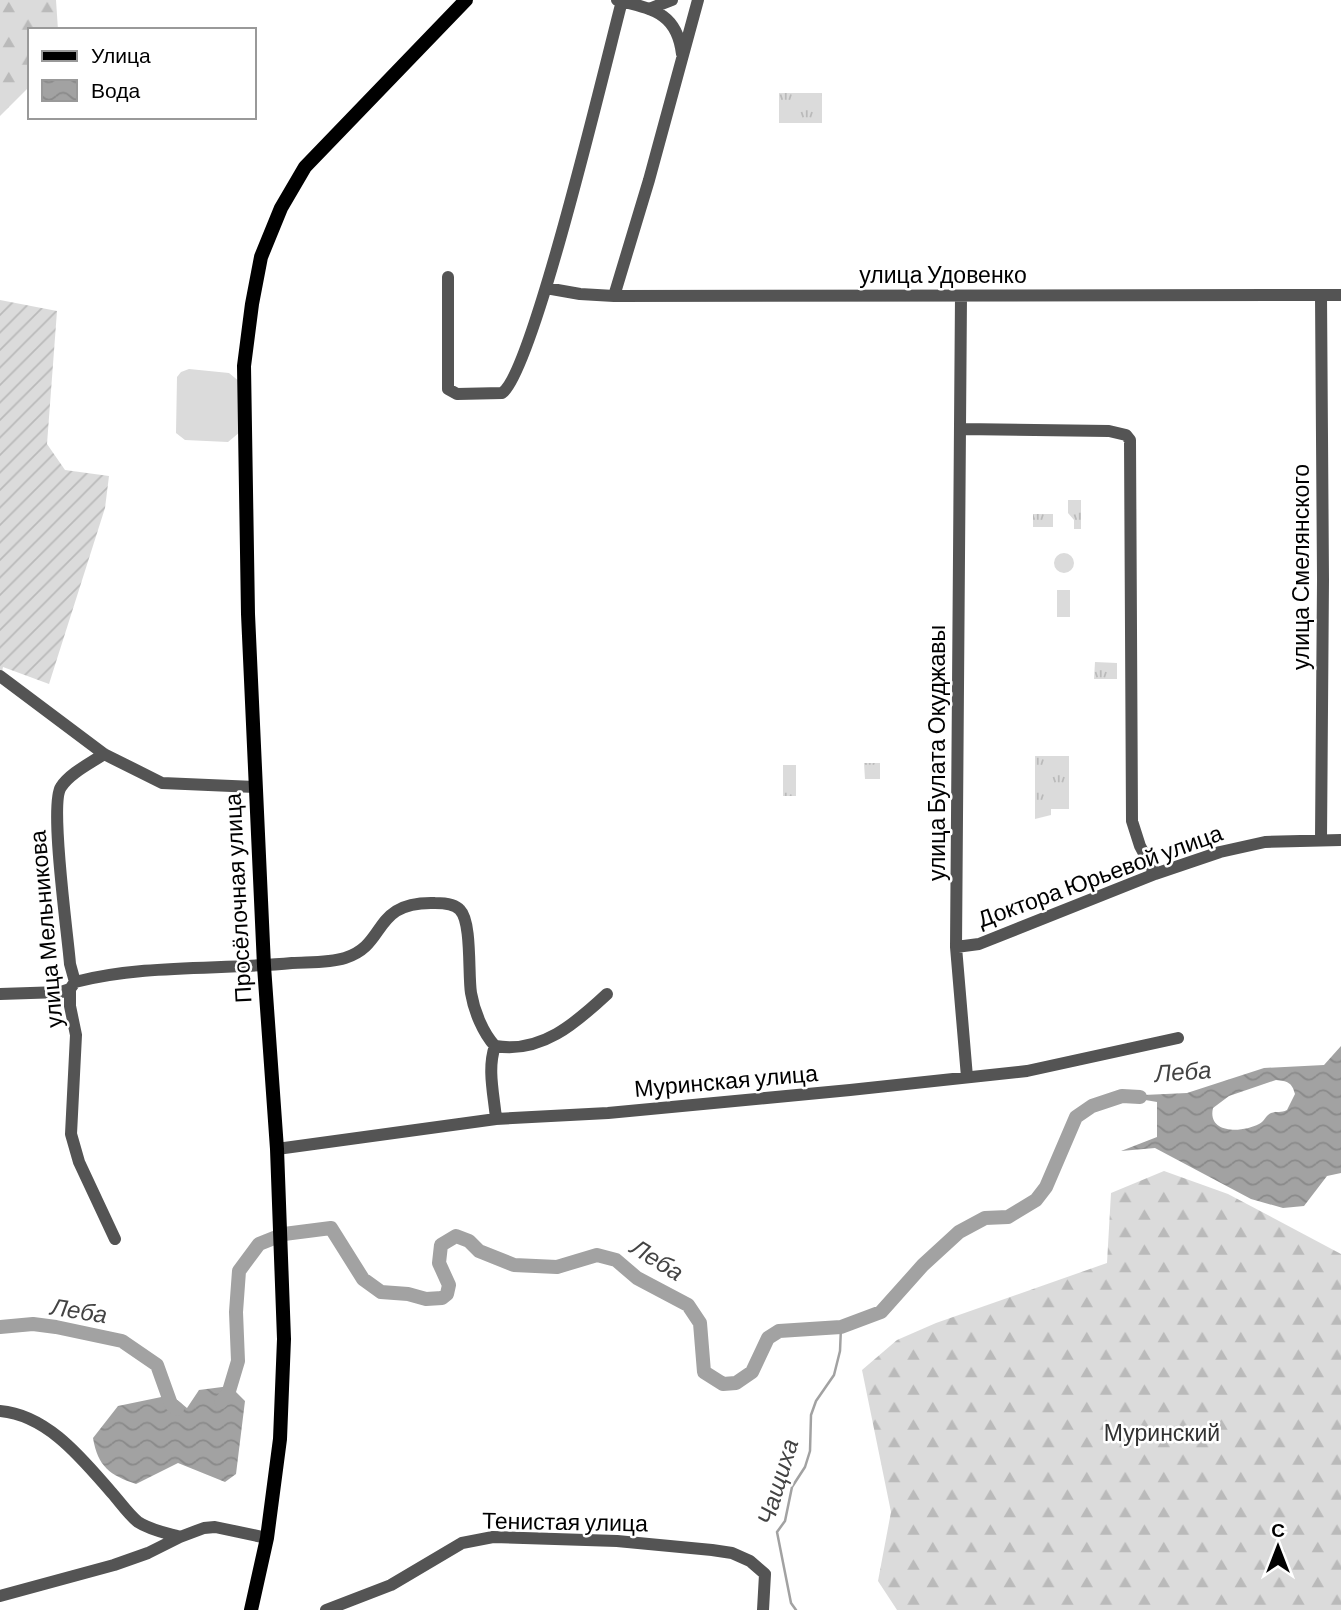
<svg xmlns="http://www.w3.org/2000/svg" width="1341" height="1610" font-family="Barlow,sans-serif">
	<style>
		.grass { fill: #dbdbdb }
		.forest { fill: url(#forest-firs) }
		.park { fill: url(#park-tufts) }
		.garden { fill: url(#garden-furrows) }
		.water { fill: url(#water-waves); fill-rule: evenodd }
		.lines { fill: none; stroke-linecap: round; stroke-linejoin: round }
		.stream { stroke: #a2a2a2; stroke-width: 2.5 }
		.river { stroke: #a2a2a2; stroke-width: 14 }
		.minor { stroke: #545454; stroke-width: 12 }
		.major { stroke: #000; stroke-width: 14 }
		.labels { text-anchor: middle; stroke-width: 5; stroke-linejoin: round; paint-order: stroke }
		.street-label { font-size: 23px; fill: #000; stroke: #fff }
		.park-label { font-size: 23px; fill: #323232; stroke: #fff }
		.water-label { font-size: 24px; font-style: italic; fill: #434343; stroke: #fff }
	</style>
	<defs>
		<pattern id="forest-firs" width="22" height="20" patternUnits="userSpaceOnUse" patternTransform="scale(1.75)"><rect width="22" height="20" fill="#dbdbdb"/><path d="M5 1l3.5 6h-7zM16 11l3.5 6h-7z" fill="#bababa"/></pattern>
		<pattern id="park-tufts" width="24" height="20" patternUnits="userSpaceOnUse" patternTransform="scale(1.75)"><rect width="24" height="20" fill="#dbdbdb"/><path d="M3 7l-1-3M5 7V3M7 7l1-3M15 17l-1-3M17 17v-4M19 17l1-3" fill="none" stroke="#bababa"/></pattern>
		<pattern id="garden-furrows" width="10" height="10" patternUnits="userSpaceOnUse" patternTransform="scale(1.75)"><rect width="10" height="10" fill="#dbdbdb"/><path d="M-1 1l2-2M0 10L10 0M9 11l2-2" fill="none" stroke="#bababa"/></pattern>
		<pattern id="water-waves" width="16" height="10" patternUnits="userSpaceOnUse" patternTransform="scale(1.75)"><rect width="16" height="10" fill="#a2a2a2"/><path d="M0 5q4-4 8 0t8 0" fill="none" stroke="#8a8a8a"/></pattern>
	</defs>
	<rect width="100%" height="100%" fill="#fff"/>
	<!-- grass -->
	<path class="grass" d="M189,369L229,373L240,382V432L228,442L185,440L176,433L177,377L181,372Z
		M1054 563a10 10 0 1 1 20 0a10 10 0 1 1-20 0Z
		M1057,590H1070V617H1057Z"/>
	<!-- forest -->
	<path class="forest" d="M0,0H56L58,30H30V86L0,116Z
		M1164,1171L1228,1194L1341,1254V1610H897L878,1581L891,1512L862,1370L897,1340L936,1323L1107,1263L1111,1193Z"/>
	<!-- park -->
	<path class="park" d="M779,93H822V123H779Z
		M1068,500H1081V529H1074V520L1068,513Z
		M1033,514H1053V527H1033Z
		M1095,662L1117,663V679H1094Z
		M1035,756H1069V809H1051V815L1035,819Z
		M864,763H880V779H865Z
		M783,765H796V796H783Z"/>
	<!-- garden -->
	<path class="garden" d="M0,300L57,311L47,444L65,470L109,476L105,508L49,684L3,667L0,681Z"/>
	<!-- water -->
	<path class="water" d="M1341,1046V1173L1327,1176L1304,1206L1283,1208L1251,1199L1155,1148L1121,1151L1157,1137V1102L1122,1096L1187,1093L1264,1068L1324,1065ZM1276,1080C1287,1081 1292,1082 1295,1094L1287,1110C1281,1113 1277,1111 1271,1113C1266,1115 1264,1122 1259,1124C1242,1133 1207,1134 1213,1108L1229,1096Z
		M230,1386L245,1401L236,1474L225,1482L178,1463L136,1484C110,1475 98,1467 93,1438L118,1406L171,1395L187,1408L199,1390Z"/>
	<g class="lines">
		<!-- stream -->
		<path class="stream" d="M796,1610L791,1603L777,1532L785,1521L792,1487L805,1467L810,1451L811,1415L816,1401L834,1375L840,1351L841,1327"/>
		<!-- river -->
		<path class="river" d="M0,1327L33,1324L56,1327L122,1341L157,1365L171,1404L177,1409
			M221,1402L229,1391L238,1361L236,1312L239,1271L259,1244L284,1234L331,1228L363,1279L381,1292L408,1294L426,1299L442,1298L447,1294L449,1285L439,1263L441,1245L456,1236L469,1241L479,1251L514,1265L557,1267L597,1255L616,1260L637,1278L688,1305L700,1323L704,1372L723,1384L736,1383L752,1372L768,1338L779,1331L841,1327L881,1312L923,1265L959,1232L985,1218L1008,1217L1036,1200L1046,1187L1076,1117L1092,1106L1122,1096L1140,1097"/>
		<!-- minor -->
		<path class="minor" d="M617,0C652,9 677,12 682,54
			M649,9L672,0
			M448,277V389L457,394L502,393C533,373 607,57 622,1
			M546,288L580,294L614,296L1341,295
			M1321,295L1323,579L1321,840
			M614,296L649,180L698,0
			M961,296L956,947L967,1077
			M961,429L1109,431L1126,435L1130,440L1132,821L1140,846L1155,874
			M0,676L104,754L162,783L255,787
			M104,754C91,763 70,773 61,787C49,804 68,936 70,964L75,982L70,989V1006L76,1035L71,1134L79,1162L115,1239
			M956,947L979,944L1155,874L1220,852L1265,842L1341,840
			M75,982C145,964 221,970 292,963C310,962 329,963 345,958C388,945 371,901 435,903C443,903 455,904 460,910C472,922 468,975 471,993C474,1011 483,1033 495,1046C541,1054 576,1023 607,994
			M0,994L61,992L70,989
			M495,1046C487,1069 494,1095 496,1119
			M277,1149L496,1119L608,1113L850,1090L1027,1071L1178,1038
			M0,1411C48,1415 83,1460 112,1493C120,1502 129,1515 138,1522C150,1530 166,1533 180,1537
			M0,1596L114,1565L148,1553L180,1537L204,1528L215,1527L267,1538
			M326,1610L391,1585L462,1543L493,1537L617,1541L712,1550L732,1553L750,1561L765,1574L763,1610"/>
		<!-- major -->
		<path class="major" d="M251,1610L267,1538L280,1439L284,1339L277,1149L264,966L248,614L244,366L252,304L261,257L281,208L305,167L466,0"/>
	</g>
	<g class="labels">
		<!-- street labels -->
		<g class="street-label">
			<text x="943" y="283">улица Удовенко</text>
			<text transform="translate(1301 567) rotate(-90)" y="8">улица Смелянского</text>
			<text transform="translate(937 753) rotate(-90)" y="8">улица Булата Окуджавы</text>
			<text transform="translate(1100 876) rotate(-20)" y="8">Доктора Юрьевой улица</text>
			<text transform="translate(238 898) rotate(-93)" y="8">Просёлочная улица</text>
			<text transform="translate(46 929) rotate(-95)" y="8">улица Мельникова</text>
			<text transform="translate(726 1081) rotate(-5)" y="8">Муринская улица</text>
			<text transform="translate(565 1522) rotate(1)" y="8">Тенистая улица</text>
		</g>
		<!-- park labels -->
		<g class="park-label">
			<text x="1162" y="1441">Муринский</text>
		</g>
		<!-- water labels -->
		<g class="water-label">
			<text transform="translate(1183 1072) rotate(-4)" y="8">Леба</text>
			<text transform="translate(657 1260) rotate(32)" y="8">Леба</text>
			<text transform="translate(79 1311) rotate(9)" y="8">Леба</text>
			<text transform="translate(778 1482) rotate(-73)" y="8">Чащиха</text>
		</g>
	</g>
	<!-- legend -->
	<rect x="28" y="28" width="228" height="91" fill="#ffffff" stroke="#999999" stroke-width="2"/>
	<rect x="42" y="51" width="35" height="10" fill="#000000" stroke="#999999" stroke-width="2"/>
	<text x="91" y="63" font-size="21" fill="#000000">Улица</text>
	<rect x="42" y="80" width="35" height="21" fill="url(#water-waves)" stroke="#999999" stroke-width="2"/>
	<text x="91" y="98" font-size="21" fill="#000000">Вода</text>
	<!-- north arrow -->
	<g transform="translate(1278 1547)" stroke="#ffffff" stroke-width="5" paint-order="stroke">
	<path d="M0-5L12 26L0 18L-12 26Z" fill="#000000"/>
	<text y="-10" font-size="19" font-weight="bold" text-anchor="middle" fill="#000000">С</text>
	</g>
</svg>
